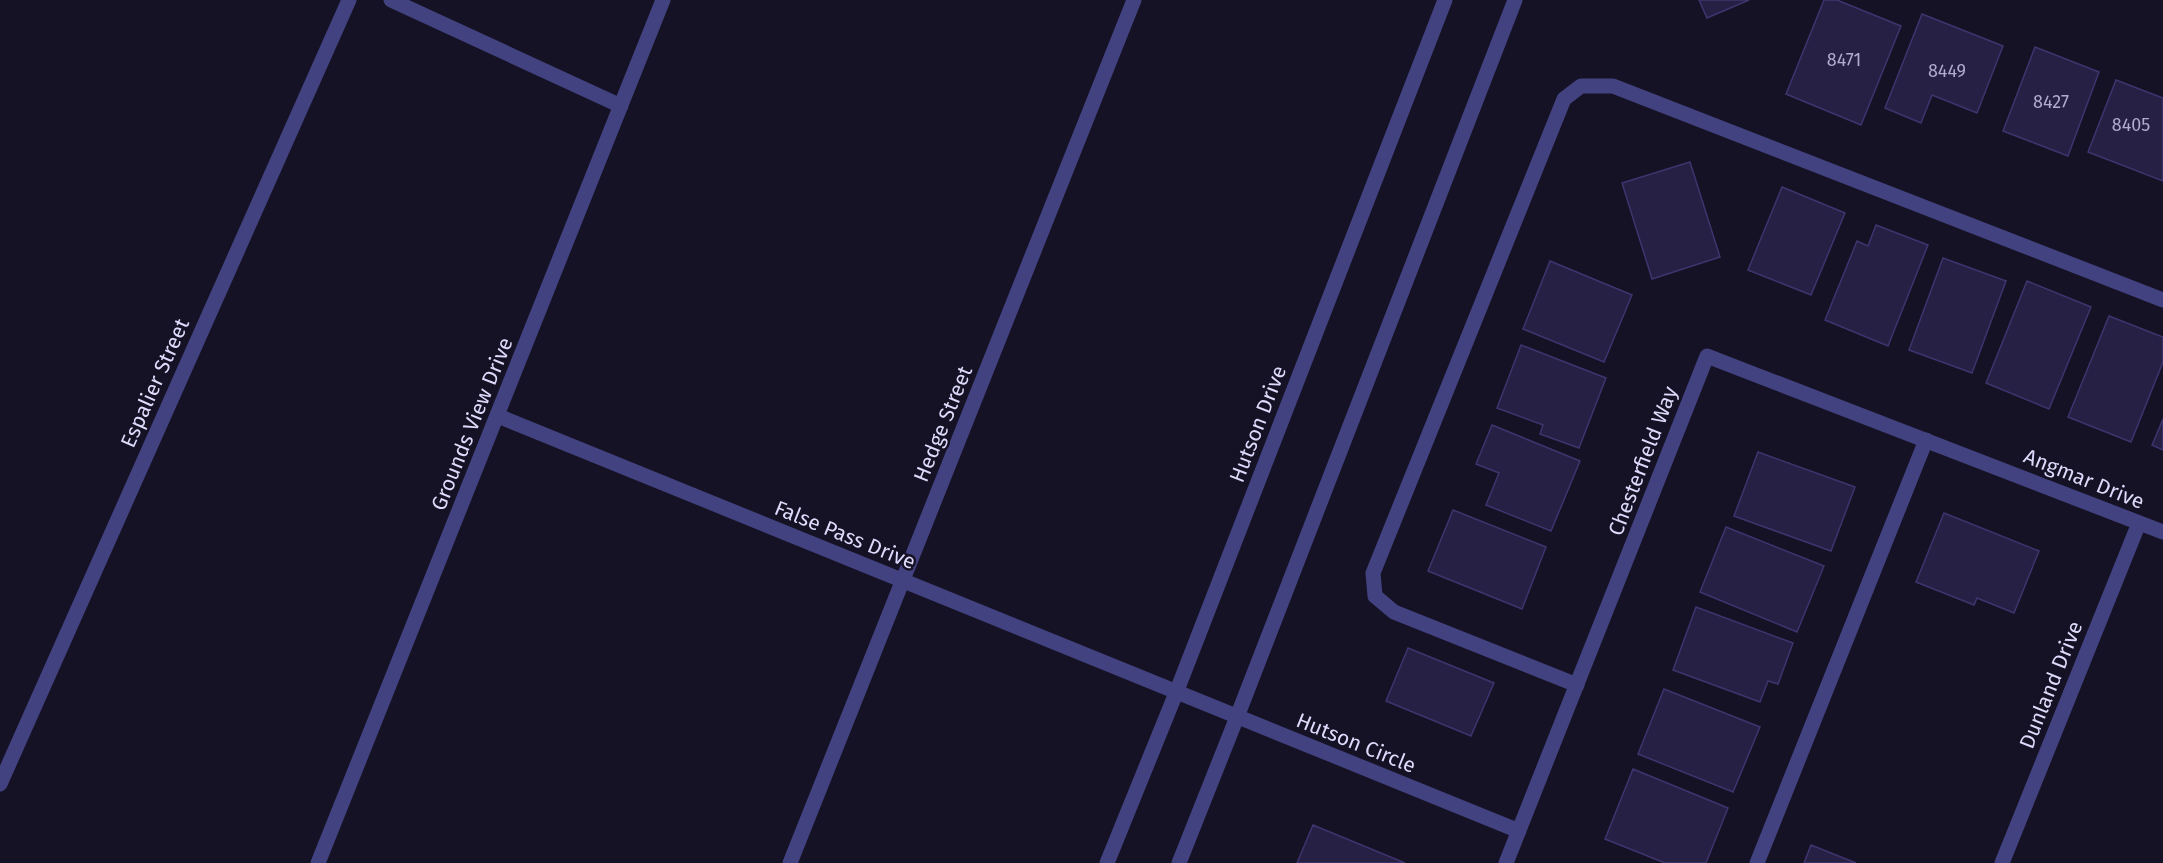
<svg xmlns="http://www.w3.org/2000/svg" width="2163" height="863" font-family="'Fira Sans',sans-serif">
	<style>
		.building { fill: #272045; stroke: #3f346e; stroke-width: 1.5 }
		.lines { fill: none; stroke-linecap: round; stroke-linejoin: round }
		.service { stroke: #434280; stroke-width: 15 }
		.minor { stroke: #434280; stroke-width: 15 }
		.tertiary { stroke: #434280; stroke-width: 15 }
		.labels { text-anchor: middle; stroke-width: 5; stroke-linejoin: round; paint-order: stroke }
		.number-label { font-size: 18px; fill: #b0acce }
		.street-label { font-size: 21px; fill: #dddafb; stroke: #151225 }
	</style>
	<rect width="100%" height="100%" fill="#151225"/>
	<!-- building -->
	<path class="building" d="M1699,0H1749L1707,18Z
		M1824,0H1837L1901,26L1861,125L1786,94Z
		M1922,14L2003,46L1977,113L1932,95L1921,123L1885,108Z
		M2035,47L2099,72L2068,156L2003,131Z
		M2116,80L2163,98V181L2088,152Z
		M1690,162L1720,257L1652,279L1622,183Z
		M1782,187L1845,213L1811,295L1748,270Z
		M1876,225L1928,245L1888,346L1825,320L1857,241L1868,246Z
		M1943,258L2006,281L1972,373L1909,350Z
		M1550,261L1632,295L1604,362L1523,329Z
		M2027,281L2091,307L2049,409L1986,383Z
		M2109,316L2163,337V362L2131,442L2068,417Z
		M1521,345L1606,378L1579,448L1540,434L1543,425L1497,408Z
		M2163,419V450L2152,445Z
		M1492,425L1580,461L1551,531L1486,505L1499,473L1476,464Z
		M1758,452L1855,487L1831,551L1734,516Z
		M1453,510L1546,547L1522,609L1428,571Z
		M1944,513L2039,551L2014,613L1977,598L1974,605L1916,582Z
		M1726,527L1824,566L1797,632L1700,592Z
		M1696,607L1793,643L1778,684L1768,681L1760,702L1673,670Z
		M1408,648L1494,683L1471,736L1386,701Z
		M1664,689L1760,727L1733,792L1638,754Z
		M1633,769L1728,808L1706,863H1665L1605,839Z
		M1313,825L1405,863H1297Z
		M1811,845L1856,863H1804Z"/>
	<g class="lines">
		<!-- service -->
		<path class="service" d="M1577,685L1394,612L1375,596L1373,573L1564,99L1581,86H1613L2163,300
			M1757,863L1926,440"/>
		<!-- minor -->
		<path class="minor" d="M391,0L621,106
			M498,416L1519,831
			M0,784L349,0
			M318,863L663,0
			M790,863L1134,0
			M1506,863L1707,356L2163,532
			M2002,863L2139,523"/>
		<!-- tertiary -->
		<path class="tertiary" d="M1107,863L1176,693L1445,0
			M1179,863L1237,717L1515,0"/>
	</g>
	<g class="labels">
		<!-- number labels -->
		<g class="number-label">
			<text x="1844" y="66">8471</text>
			<text x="1947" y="77">8449</text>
			<text x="2051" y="108">8427</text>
			<text x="2131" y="131">8405</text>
		</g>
		<!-- street labels -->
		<g class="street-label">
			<text transform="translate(155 383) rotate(-66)" y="7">Espalier Street</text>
			<text transform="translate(472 424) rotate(-68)" y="7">Grounds View Drive</text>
			<text transform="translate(943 424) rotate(-68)" y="7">Hedge Street</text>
			<text transform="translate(1258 424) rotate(-69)" y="7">Hutson Drive</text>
			<text transform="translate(1643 461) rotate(-69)" y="7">Chesterfield Way</text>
			<text transform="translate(2084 479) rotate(22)" y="7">Angmar Drive</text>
			<text transform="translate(845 535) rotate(22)" y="7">False Pass Drive</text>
			<text transform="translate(2051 685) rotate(-68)" y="7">Dunland Drive</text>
			<text transform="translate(1356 743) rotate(22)" y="7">Hutson Circle</text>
		</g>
	</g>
</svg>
